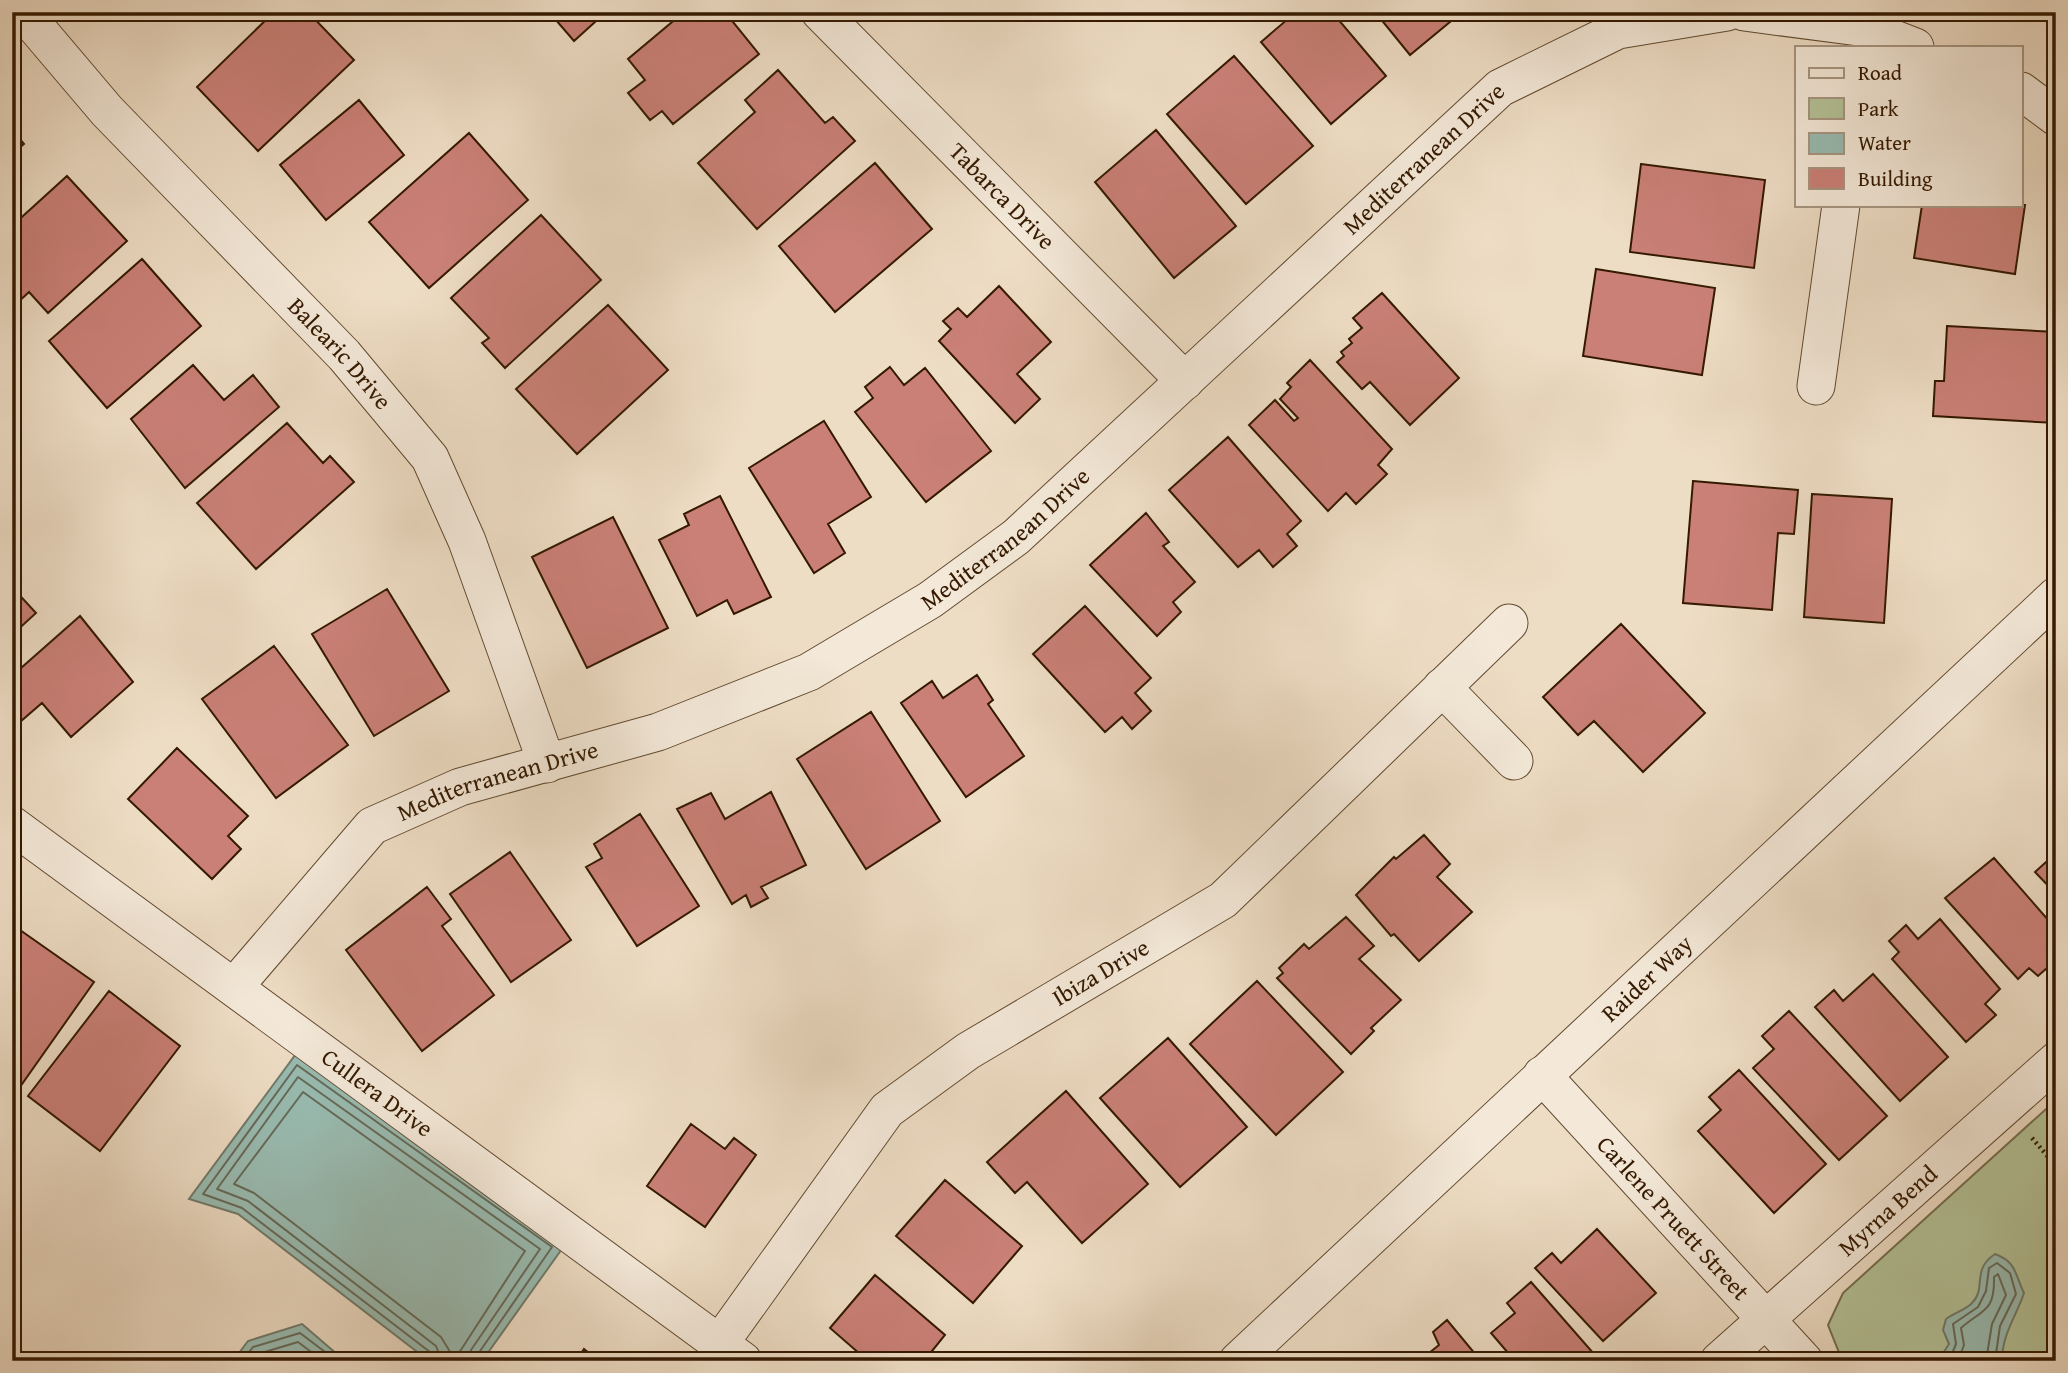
<svg xmlns="http://www.w3.org/2000/svg" width="2068" height="1373" font-family="'Gentium Book Plus',serif">
	<style>
		.green { fill: #b4c298; stroke: #746e4c; stroke-width: 2 }
		.water { fill: #99bcb2; stroke: #717b6b; stroke-width: 2 }
		.lines { fill: none; stroke-linecap: round; stroke-linejoin: round }
		.shore { stroke: #666a59; stroke-width: 2 }
		.building { fill: #ca8077; stroke: #341900; stroke-width: 2 }
		.minor-casing { stroke: #624a31; stroke-width: 39 }
		.path { stroke: #341900; stroke-width: 4.5; stroke-dasharray: 2 3.5; stroke-linecap: butt }
		.minor { stroke: #f4e9d9; stroke-width: 37 }
		.labels { text-anchor: middle; stroke-width: 7; stroke-linejoin: round; paint-order: stroke }
		.street-label { font-size: 24px; fill: #341900; stroke: #f4e9d9 }
	</style>
	<rect width="100%" height="100%" fill="#eeddc5"/>
	<filter id="stains"><feTurbulence type="fractalNoise" baseFrequency=".00286" numOctaves="4"/><feColorMatrix values="0 0 0 0 .2 0 0 0 0 .09 0 0 0 0 .02 0 0 0 .5 -.17"/></filter>
	<radialGradient id="worn" r=".72"><stop offset=".6" stop-color="#630" stop-opacity="0"/><stop offset="1" stop-color="#630" stop-opacity=".3"/></radialGradient>
	<!-- green -->
	<path class="green" d="M2056,1100V1361H1846L1840,1355L1828,1325L1843,1293Z"/>
	<!-- water -->
	<path class="water" d="M296,1054L564,1246L482,1361H429L238,1214L189,1199Z
		M1995,1254C2017,1262 2015,1275 2024,1293C2016,1317 2002,1334 2002,1361H1943L1942,1355L1949,1344L1943,1330L1946,1319C1954,1313 1965,1310 1971,1304C1988,1288 1970,1271 1995,1254Z
		M302,1324L345,1361H233L248,1341Z"/>
	<g class="lines">
		<!-- shore -->
		<path class="shore" d="M303,1092L525,1251L457,1356L452,1355L441,1337L254,1193L234,1184Z
			M242,1361L253,1347L300,1333L337,1361
			M253,1361L258,1354L298,1342L323,1361
			M433,1361L430,1352L242,1208L203,1194L297,1065L552,1247L478,1354L477,1361
			M442,1361L436,1346L248,1201L217,1189L298,1077L540,1249L471,1350L468,1361
			M1949,1361L1956,1344L1953,1324L1978,1307L1986,1291L1989,1268L1997,1263L2010,1273L2016,1294L2000,1326L1995,1361
			M1958,1361L1964,1345L1961,1328C1982,1309 1995,1313 1994,1277L1998,1274L2006,1295L1992,1324L1986,1361"/>
	</g>
	<!-- building -->
	<path class="building" d="M274,12H308L354,60L258,151L197,87Z
		M549,12H606L574,41Z
		M664,12H725L759,54L673,124L662,111L650,120L628,93L645,80L628,59L672,22Z
		M1296,12L1305,20L1314,12H1332L1386,76L1331,124L1261,42Z
		M1375,12H1462L1410,55Z
		M1234,56L1313,146L1246,204L1167,114Z
		M778,70L825,123L833,117L855,141L757,229L698,163L755,112L745,100Z
		M359,100L404,155L326,220L280,165Z
		M12,130L24,144L12,154Z
		M1156,130L1236,226L1174,278L1095,182Z
		M469,133L528,200L429,288L369,222Z
		M875,163L932,229L835,312L779,246Z
		M1641,164L1765,180L1754,268L1630,252Z
		M67,176L127,241L48,313L29,292L15,305L12,302V226Z
		M1922,205H2025L2015,274L1914,258Z
		M541,215L601,280L505,368L482,343L489,338L451,298Z
		M142,259L201,326L107,408L49,341Z
		M1596,269L1715,288L1702,375L1583,356Z
		M999,286L1051,342L1017,374L1040,399L1015,423L939,341L951,329L943,321L958,308L967,317Z
		M1382,293L1459,378L1410,425L1370,382L1362,389L1337,362L1344,356L1341,352L1352,343L1349,339L1362,328L1353,318Z
		M608,305L668,370L577,454L516,389Z
		M1947,326L2056,332V423L1933,416L1935,381H1944Z
		M1310,360L1392,449L1378,465L1387,474L1356,504L1346,493L1328,511L1249,425L1275,400L1294,421L1298,418L1280,399L1291,387L1287,383Z
		M193,365L224,400L253,375L279,407L185,488L131,419Z
		M890,367L904,385L925,368L991,451L926,502L855,412L873,398L865,387Z
		M824,421L871,497L828,524L845,553L814,573L749,468Z
		M287,423L323,463L330,456L354,482L256,569L197,503Z
		M1228,437L1301,521L1287,534L1297,546L1273,567L1259,550L1238,567L1169,490Z
		M1693,481L1798,490L1794,534L1778,533L1772,610L1683,603Z
		M1812,494L1892,499L1884,623L1804,617Z
		M720,496L771,597L734,614L727,600L697,616L659,540L689,525L684,514Z
		M1146,513L1169,542L1163,546L1195,582L1173,602L1181,612L1157,636L1090,565Z
		M613,517L668,628L587,668L532,557Z
		M12,587L36,613L12,635Z
		M387,589L449,691L374,736L312,634Z
		M1085,606L1151,678L1135,693L1151,711L1132,729L1122,717L1105,732L1033,654Z
		M80,616L133,682L71,737L42,703L13,728L12,676Z
		M1621,624L1705,713L1643,772L1594,721L1578,735L1543,697Z
		M274,646L348,745L276,798L202,699Z
		M977,675L993,700L988,704L1024,756L966,797L901,703L932,681L943,698Z
		M871,712L940,821L866,869L797,759Z
		M177,748L248,816L228,836L241,849L212,879L128,799Z
		M771,792L806,865L761,887L768,898L751,907L746,895L732,904L677,809L711,793L725,819Z
		M640,814L699,906L637,946L586,867L602,858L594,844Z
		M1424,835L1450,864L1437,877L1472,912L1419,961L1394,934L1391,936L1356,895L1394,857L1396,859Z
		M510,852L571,940L511,982L450,894Z
		M2056,853V894L2035,872Z
		M1994,858L2056,929V960L2038,976L2029,968L2018,979L1945,898Z
		M427,887L451,919L442,926L494,995L422,1051L346,950Z
		M1346,917L1374,946L1359,959L1401,1000L1371,1028L1374,1031L1351,1054L1277,978L1283,973L1279,968L1304,944L1309,949Z
		M1940,919L2000,989L1985,1004L1996,1015L1966,1042L1892,959L1899,952L1889,941L1906,925L1918,939Z
		M20,930L94,982L22,1084L12,1077V940Z
		M1873,974L1948,1057L1900,1101L1815,1007L1834,990L1843,1001Z
		M1257,981L1343,1072L1276,1135L1190,1044Z
		M109,991L180,1046L100,1151L28,1096Z
		M1789,1011L1887,1116L1839,1160L1753,1068L1774,1049L1762,1036Z
		M1168,1038L1247,1127L1180,1187L1100,1098Z
		M1739,1070L1826,1164L1774,1213L1698,1131L1721,1110L1709,1097Z
		M1066,1091L1148,1184L1082,1243L1027,1182L1015,1193L987,1162Z
		M691,1124L725,1149L734,1138L756,1155L705,1227L647,1186Z
		M945,1180L1022,1246L973,1303L896,1236Z
		M1597,1229L1656,1293L1603,1341L1535,1268L1552,1253L1561,1263Z
		M875,1275L945,1335L928,1356L933,1361H868L830,1328Z
		M1531,1282L1594,1354L1586,1361H1515L1491,1333L1515,1313L1507,1303Z
		M1447,1320L1481,1361H1419L1439,1345L1433,1332Z
		M584,1349L599,1361H576Z"/>
	<g class="lines">
		<defs>
			<g id="minor">
				<path id="s1" d="M23,12L107,111L344,355L430,458L467,541L547,764"/>
				<path id="s2" d="M820,12L1185,381"/>
				<path d="M1744,12L1866,28L1915,47"/>
				<path d="M2021,91L2056,117"/>
				<path d="M1816,386L1841,205"/>
				<path d="M1442,687L1514,761"/>
				<path id="s3" d="M12,825L743,1361"/>
				<path id="s4" d="M234,987L372,826L460,787L658,732L809,672L930,600L1016,537L1500,88L1618,30L1727,12"/>
				<path id="s5" d="M1542,1075L1804,1361"/>
				<path id="s6" d="M720,1343L887,1110L968,1051L1223,900L1509,623"/>
				<path id="s7" d="M1238,1361L2056,596"/>
				<path id="s8" d="M1719,1361L2056,1061"/>
			</g>
		</defs>
		<!-- minor casing -->
		<use href="#minor" class="minor-casing"/>
		<!-- path -->
		<path class="path" d="M2032,1138L2056,1166"/>
		<!-- minor -->
		<use href="#minor" class="minor"/>
	</g>
	<g class="labels">
		<!-- street labels -->
		<g class="street-label">
			<text dy="8" stroke="none"><textPath href="#s4" startOffset="1480">Mediterranean Drive</textPath></text>
			<text dy="8" stroke="none"><textPath href="#s2" startOffset="259">Tabarca Drive</textPath></text>
			<text dy="8" stroke="none"><textPath href="#s1" startOffset="466">Balearic Drive</textPath></text>
			<text dy="8" stroke="none"><textPath href="#s4" startOffset="914">Mediterranean Drive</textPath></text>
			<text dy="8" stroke="none"><textPath href="#s4" startOffset="346">Mediterranean Drive</textPath></text>
			<text dy="8" stroke="none"><textPath href="#s6" startOffset="541">Ibiza Drive</textPath></text>
			<text dy="8" stroke="none"><textPath href="#s7" startOffset="560">Raider Way</textPath></text>
			<text dy="8" stroke="none"><textPath href="#s3" startOffset="453">Cullera Drive</textPath></text>
			<text dy="8" stroke="none"><textPath href="#s8" startOffset="226">Myrna Bend</textPath></text>
			<text dy="8" stroke="none"><textPath href="#s5" startOffset="194">Carlene Pruett Street</textPath></text>
		</g>
	</g>
	<!-- margin -->
	<rect width="2068" height="1373" fill="none" stroke="#eeddc5" stroke-width="42"/>
	<rect x="14" y="14" width="2040" height="1345" fill="none" stroke="#341900" stroke-width="3.5"/>
	<rect x="21" y="21" width="2026" height="1331" fill="none" stroke="#341900" stroke-width="2"/>
	<!-- legend -->
	<rect x="1795" y="46" width="228" height="161" fill="#f4e9d9" stroke="#a79682" stroke-width="2"/>
	<rect x="1809" y="68" width="35" height="10" fill="#f4e9d9" stroke="#a79682" stroke-width="2"/>
	<text x="1858" y="80" font-size="21" fill="#341900">Road</text>
	<rect x="1809" y="98" width="35" height="21" fill="#b4c298" stroke="#a79682" stroke-width="2"/>
	<text x="1858" y="116" font-size="21" fill="#341900">Park</text>
	<rect x="1809" y="133" width="35" height="21" fill="#99bcb2" stroke="#a79682" stroke-width="2"/>
	<text x="1858" y="150" font-size="21" fill="#341900">Water</text>
	<rect x="1809" y="168" width="35" height="21" fill="#ca8077" stroke="#a79682" stroke-width="2"/>
	<text x="1858" y="186" font-size="21" fill="#341900">Building</text>
	<rect width="100%" height="100%" filter="url(#stains)"/>
	<rect width="100%" height="100%" fill="url(#worn)"/>
</svg>
